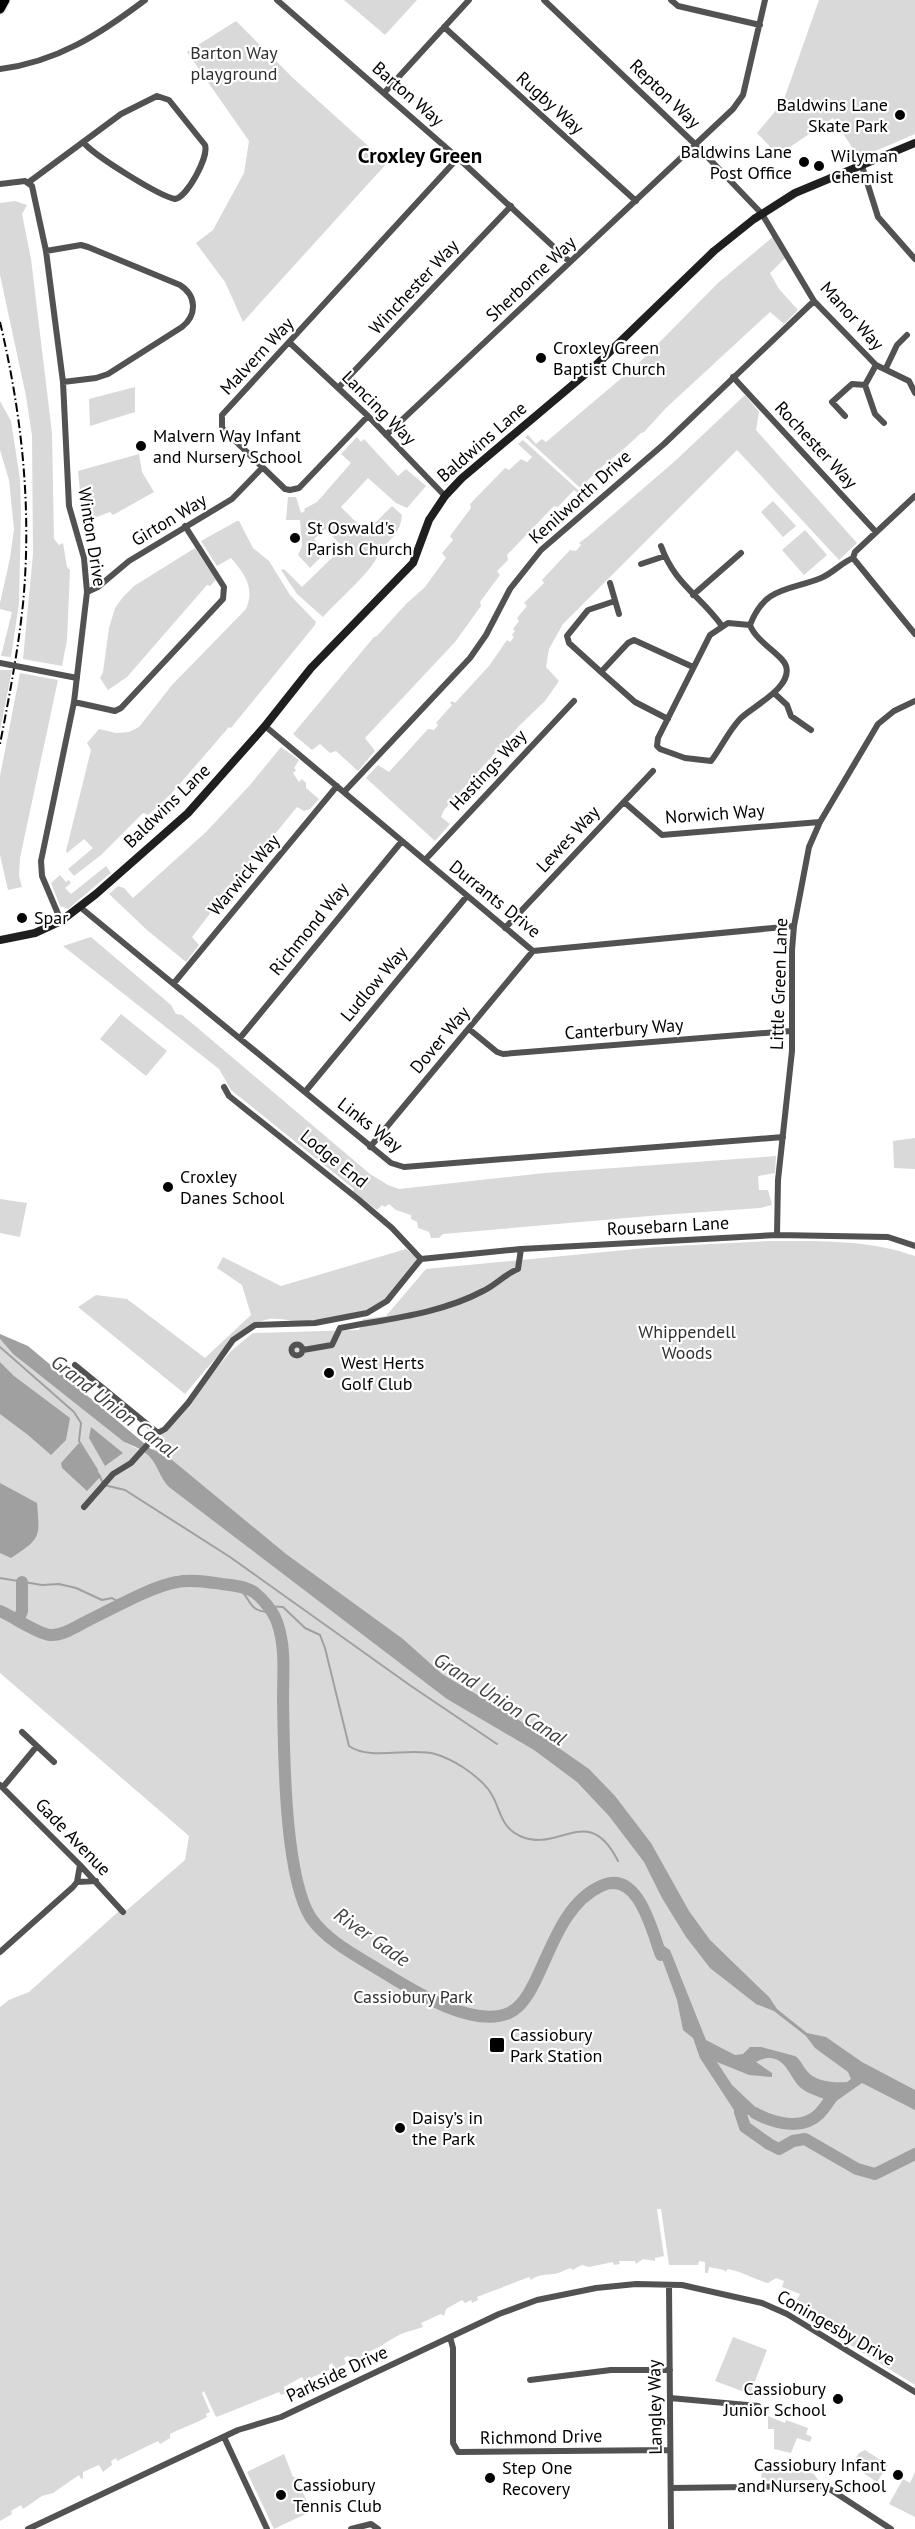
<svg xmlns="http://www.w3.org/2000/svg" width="915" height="2529" font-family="'PT Sans',sans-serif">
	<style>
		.green { fill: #d9d9d9 }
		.water { fill: #a0a0a0 }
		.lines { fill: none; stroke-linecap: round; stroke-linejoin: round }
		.stream { stroke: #a0a0a0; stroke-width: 2 }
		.river { stroke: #a0a0a0; stroke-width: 12 }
		.primary-casing { stroke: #dbdbdb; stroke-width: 11 }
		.street { stroke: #525252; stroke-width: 6 }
		.secondary { stroke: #1f1f1f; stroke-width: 8 }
		.primary { stroke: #000; stroke-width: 9 }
		.rail { stroke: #000; stroke-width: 2; stroke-dasharray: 9 3 1.5 3; stroke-linecap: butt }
		.street-bridge { stroke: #525252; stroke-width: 6 }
		.poi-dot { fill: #000; stroke: #fff; stroke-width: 2 }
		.labels { text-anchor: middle; stroke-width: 4.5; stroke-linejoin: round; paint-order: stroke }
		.park-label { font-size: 18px; fill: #303030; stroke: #fff }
		.street-label { font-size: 18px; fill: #000; stroke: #fff }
		.poi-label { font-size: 18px; fill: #000; stroke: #fff; text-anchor: start }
		.water-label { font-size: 20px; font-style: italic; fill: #414141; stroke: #fff }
		.quarter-label { font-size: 21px; font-weight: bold; fill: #000; stroke: #fff }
	</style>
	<rect width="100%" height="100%" fill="#fff"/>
	<!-- green -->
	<path class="green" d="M344,0H417L385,35Z
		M819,0H915V134L859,158L833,118L778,155L757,133L783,102Z
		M236,21L293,78L387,163L243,322L225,282L196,243L213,230L244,173L249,141L187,52Z
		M15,201L27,205L22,214L31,259L52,433L54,539L59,545L63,543L67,567L70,570L67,640L62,666L23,659L33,554L32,436L26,396L0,275V203Z
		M774,236L785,258L770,273L779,289L798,310L784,324L770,312L666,408L644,432L641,433C623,451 603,464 585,483L594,493L590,497L525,437L528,435L536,444L542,439L546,442L637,365L718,283Z
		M135,387V412L90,426L89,399Z
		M745,395L759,412L756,430L857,543L839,560L737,450L563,624L549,649L546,667L559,681L545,701L519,726L444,810L441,817L450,824L435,841L366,778L378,765L389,772L428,729L434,730L438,725L436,723L452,705L450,703L452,701L455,703L489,666L507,640L510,642L514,637L512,635L515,631L513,629L519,621L517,618L527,606L524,603L544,583L542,580L570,550L576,551L581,545L579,543L587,537L675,461Z
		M0,401L11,421L20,479L21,514L19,603L11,657L1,656L12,612L0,609V603L10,558L14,529L9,480L0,450Z
		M357,437L361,442L364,439L398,476L406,469L426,486L407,508L396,503L368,478L341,507L366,532L392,506L402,515C400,534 391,538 379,552C377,567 335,603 323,617L297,594L281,570L284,569L302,587L343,547L325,529L314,539L326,552L310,568L298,555L302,546L300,520H286L288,497H296L301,513L305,511L304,509L317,502L351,463L341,454Z
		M523,440L588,499L587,500L574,490L558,507L554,506L507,555L508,560L497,571L500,575L480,602L481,606L455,642L365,738L375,751L358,771L336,751L330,753L320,744L312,750L293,734L374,637L377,636L406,604L425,587L446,558L442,553L453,540L450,536L471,508L470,504L505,468L509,470L521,459L527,462L532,457L518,444Z
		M139,454L142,472L154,492L113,515L110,512L83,522L78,471Z
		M773,501L796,526L783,537L761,512Z
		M237,521H239L253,548L269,561L290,595L316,622L315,625L235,723L231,728L229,727L171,794L148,815L143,813L101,855L74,876L68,869L93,848L84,839L67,853L66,851L91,750L87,743L99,729L116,733L129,732L139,727L172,685L246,609C255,588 245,574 231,558L217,566L201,541Z
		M805,530L827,555L804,575L782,550Z
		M195,548L216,580L210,586L207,585L127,677L108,690L100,678L103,672L109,628L115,608L123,597L134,586Z
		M0,670H12L0,731Z
		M20,673L58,680L20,858L19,876L22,887L8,890L0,855V776Z
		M281,747L299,760L294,768L296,770L293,773L299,782L302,779L306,783V788L319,799L310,809L304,811L297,807L253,861L251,860L192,937L199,945L186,962L147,930L109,894L118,886L124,888L133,898L206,832L250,785Z
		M106,866L111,873L107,876L68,909L60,906L51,883L60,875L66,882L69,880L71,883L65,888L71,894Z
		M91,937L171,1005L176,1014L182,1015L193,1024L370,1174L388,1185L399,1189L545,1173L776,1156L775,1173L758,1176L759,1190H768L772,1205L760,1208L661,1215L443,1234L439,1238H431L429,1232L418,1228L417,1222L411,1219V1215L396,1210L389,1204L385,1207L382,1205L377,1210L353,1192L354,1189L231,1090L219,1069L63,946Z
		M121,1014L167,1051L146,1076L100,1039Z
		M915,1138V1169L894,1168L893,1141Z
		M0,1199L27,1203L20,1237L0,1233Z
		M767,1241C816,1241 868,1239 915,1256V2385L792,2309L800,2294L782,2287L784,2281L776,2278L768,2283C753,2279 744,2272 728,2269L725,2272L724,2270L709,2267L708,2273H705V2262L699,2261L698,2265H669L661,2209H657L664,2256L655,2258V2261L643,2259L636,2264L635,2261H619L620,2264L614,2265L613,2262L589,2267L582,2265L572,2270L571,2268C563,2270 561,2273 554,2274C546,2275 538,2274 531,2280L529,2277C508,2285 496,2290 477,2297L478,2300L472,2303L471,2300L465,2303L462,2300L446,2309L444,2316L441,2314L421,2323L423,2327C415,2330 407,2331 399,2335C387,2341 377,2351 362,2353L363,2356L355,2359L348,2356L344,2358L346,2364L335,2369L332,2363L329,2365V2370L304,2381L302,2377L284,2387L286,2393L281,2395L279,2392L219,2416L216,2417L204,2391L202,2393L210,2412L206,2414L207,2417C192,2425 186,2426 170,2434V2438L160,2444L158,2441L117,2461L116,2458L111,2461L112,2465L103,2472L99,2465L83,2472V2478L81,2479L79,2475L53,2493L42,2496L23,2509L21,2505L11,2511L12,2514L0,2521V2007L9,2000L29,1992L118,1912L127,1910L185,1860L189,1836L0,1673V1339L13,1354L124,1442L144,1452L155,1448L165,1429L231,1351L253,1333L359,1330L363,1319L386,1316L426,1269L656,1247Z
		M406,1249L417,1258C402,1311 347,1320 298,1321C285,1321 274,1316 262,1321C233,1334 206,1370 185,1394L78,1307L96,1295L127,1299L205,1358L251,1315L242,1285L217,1268L223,1257L281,1286Z
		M733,2337L767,2350L750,2394L715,2381Z
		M768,2416L785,2423L786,2420L808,2428L806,2434L812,2437L810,2442L797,2438L791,2453L774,2449V2429H768Z
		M865,2450L888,2465L877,2482L851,2465L859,2453Z
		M284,2454L293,2477H295L312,2511L274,2529L247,2472Z
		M766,2459L814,2474L818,2480L761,2481L762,2469H764Z
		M915,2472V2517L889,2504L903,2479L910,2483Z"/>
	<!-- water -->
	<path class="water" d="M0,1334L28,1346L151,1449L166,1455L286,1554L403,1639L442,1674L513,1716L589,1769L615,1796L651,1843L689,1911L710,1940L769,1997L777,2009L807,2033L826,2037L862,2062L915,2090V2110L862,2083L832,2104L826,2106L824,2099C817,2096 807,2093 801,2088C789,2078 784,2047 756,2062L772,2073V2077L749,2075L717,2062L732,2085L770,2121L745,2114V2127L700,2058L693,2038L683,2030L677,2000L655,1940L670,1950L706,2040L735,2055L743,2054L750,2047H761L795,2056C801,2060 802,2065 807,2071C815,2082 835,2083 847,2082L851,2079L848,2072L815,2048L806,2036L774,2011L756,2004L710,1968L686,1937L662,1898L644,1862L609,1816L577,1782L534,1750L447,1699L169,1487C160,1478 158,1466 150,1457C144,1450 132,1445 124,1442L13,1354L0,1339Z
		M0,1362L14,1376L70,1418L66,1440L51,1455L28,1435L0,1414Z
		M91,1427L123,1453L105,1466L89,1438Z
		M79,1443L101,1476L87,1491L62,1468L61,1463Z
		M0,1483L37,1503C40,1538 41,1538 11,1558L0,1553Z"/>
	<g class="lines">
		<!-- stream -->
		<path class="stream" d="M0,1347L74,1412L81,1423L79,1441L97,1470
			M99,1475L104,1485L125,1490L230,1557L411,1686L497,1744
			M0,1578L42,1585L59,1584L76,1588L102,1600L112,1598L122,1604
			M239,1587C252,1602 249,1612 271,1612
			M267,1606L283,1607L305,1628L320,1635L325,1648L349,1746C370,1761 411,1747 435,1754C453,1759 476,1774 488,1789C501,1805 498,1826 520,1836C559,1854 588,1801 618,1861"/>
		<!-- river -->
		<path class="river" d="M0,1611C14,1617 36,1633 50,1635C63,1636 79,1625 91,1619C116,1607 150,1587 177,1582C191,1579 208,1582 222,1584C232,1585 245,1586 254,1592C263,1599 273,1611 277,1622C286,1647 283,1674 283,1699C284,1751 284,1876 311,1918C328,1942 357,1956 381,1971C412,1990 472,2029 509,2013C544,1997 548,1910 601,1886C638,1868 652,1931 661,1955
			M19,1619L22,1611V1582
			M740,2112L745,2127L769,2144L779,2149L793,2141L805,2139L857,2169L875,2174L915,2154
			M755,2113C773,2123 802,2131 819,2114C825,2108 829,2101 834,2094"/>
		<defs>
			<path id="primary" d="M0,9L5,0"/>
		</defs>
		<!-- primary casing -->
		<use href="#primary" class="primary-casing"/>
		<!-- street -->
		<path class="street" d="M277,0L458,158L570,262
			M544,0L696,145L762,214L814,301L876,365L909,381L915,393
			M671,0L678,6L760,25
			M444,27L636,201
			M0,69C57,62 100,34 145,0
			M384,93L469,0
			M861,163L878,217L915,259
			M29,182L121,114L157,96L169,100L205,145C209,157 187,197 175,199C159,196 95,156 84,143
			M0,184L25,181L32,186L46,251L63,382L69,506L84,558L87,592L74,702L41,861L42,876L61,921
			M46,251L81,245L88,247L180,285C197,296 197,315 182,327L108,374L96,378L63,382
			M290,343L368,416L445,496
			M876,365L865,385L875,414L884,423
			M886,368L897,345L907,335
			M733,377L876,532
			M338,388L511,206
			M368,416L299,488L290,490L285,489L222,428V415L458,158
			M845,416L832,402L852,384L865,385
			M386,435L733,109L743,95L765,0
			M661,546C675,585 700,595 722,626
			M853,558L915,634
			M853,558L855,552L915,496
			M641,564L665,556
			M610,583L619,614
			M87,592L98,587L129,561L232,499L262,468
			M693,595L741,553
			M750,625L728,623L710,635L658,738L657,746L660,749L685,758L711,761C721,748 728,732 740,719C751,707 793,688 786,666C783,655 756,642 750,625C765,586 788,591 821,578C833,573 841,563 853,558
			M26,668L77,678
			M601,672L569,643L567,636L588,610L615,601
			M774,693L787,705L791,716L811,730
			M74,702L115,711L121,708L223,599L224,587L185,526
			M668,719L635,702L601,672L628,643L634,640L693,667
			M265,726L533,951L794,926
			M344,792L470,658L486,635L510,589L541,550L664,444L814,301
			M624,802L662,835L820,822
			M425,860L574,701
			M80,907L391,1163L404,1167L783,1137
			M505,928L653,771
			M174,983L337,786
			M469,1029L497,1052L503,1054L790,1031
			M240,1038L402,841
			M224,1087L229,1096L358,1199L392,1228L421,1259
			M305,1092L467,896
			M370,1147L533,951
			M777,1235L778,1180L792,1051V950L794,926L809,847L820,822L878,724L894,711L915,701
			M421,1259L521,1249L777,1235L888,1237L915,1246
			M291.5 1350a5.5 5.5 0 1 1 11 0a5.5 5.5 0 1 1-11 0Z
			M303,1350L332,1345L340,1328C387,1319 440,1314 483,1291C496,1285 505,1274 518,1269L521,1249
			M75,1365L158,1433
			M84,1507L113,1474L131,1463L158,1433L165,1429L188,1403L233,1340L255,1325L315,1323L367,1313L387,1301L421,1259
			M22,1732L54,1762
			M0,1785L80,1865L123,1912
			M3,1787L37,1746
			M77,1882L96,1881
			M0,1952L73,1887L77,1882L80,1865
			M669,2285L671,2529
			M450,2337L453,2348V2443L458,2452L670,2450
			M530,2380L611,2370H670
			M670,2398L758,2406
			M224,2437L267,2529
			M671,2488L825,2486L891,2529
			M28,2529L238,2430L281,2417L499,2314L537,2300L596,2288L636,2284L682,2285L762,2303L787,2314L915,2392
			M351,2529L371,2524L378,2529"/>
		<!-- secondary -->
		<path class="secondary" d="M0,940L35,933L61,921L96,894L188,813L265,726L311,668L413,563L429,520L445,496L462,478L595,366L714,251L754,219L795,193L915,143"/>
		<!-- primary -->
		<use href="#primary" class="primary"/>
		<!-- rail -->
		<path class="rail" d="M0,322C22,415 32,508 23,604C18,651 9,698 0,744"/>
		<!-- street-bridge -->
		<path class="street-bridge" d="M0,663L26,668"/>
	</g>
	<!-- markers -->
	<g class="poi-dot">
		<circle cx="900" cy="115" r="6"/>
		<circle cx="804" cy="162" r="6"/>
		<circle cx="819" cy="166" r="6"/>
		<circle cx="541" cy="358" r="6"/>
		<circle cx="141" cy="446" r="6"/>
		<circle cx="295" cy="538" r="6"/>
		<circle cx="22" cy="918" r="6"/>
		<circle cx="168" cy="1187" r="6"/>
		<circle cx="329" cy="1373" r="6"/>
		<rect x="489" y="2037" width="16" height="16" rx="3"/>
		<circle cx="400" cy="2128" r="6"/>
		<circle cx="838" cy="2399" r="6"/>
		<circle cx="898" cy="2475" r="6"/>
		<circle cx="490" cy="2478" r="6"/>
		<circle cx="281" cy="2495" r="6"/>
	</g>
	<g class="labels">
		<!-- park labels -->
		<g class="park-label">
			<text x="234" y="59">Barton Way<tspan x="234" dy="21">playground</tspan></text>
			<text x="687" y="1338">Whippendell<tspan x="687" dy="21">Woods</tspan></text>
			<text x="413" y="2003">Cassiobury Park</text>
		</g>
		<!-- street labels -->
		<g class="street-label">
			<text transform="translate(408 94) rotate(41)" y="6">Barton Way</text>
			<text transform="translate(665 94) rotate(44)" y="6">Repton Way</text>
			<text transform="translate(550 103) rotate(42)" y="6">Rugby Way</text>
			<text transform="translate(531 279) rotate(-43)" y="6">Sherborne Way</text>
			<text transform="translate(414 287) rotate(-47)" y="6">Winchester Way</text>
			<text transform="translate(852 316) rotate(48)" y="6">Manor Way</text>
			<text transform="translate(257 356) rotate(-47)" y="6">Malvern Way</text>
			<text transform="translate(379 408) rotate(45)" y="6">Lancing Way</text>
			<text transform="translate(482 442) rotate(-41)" y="6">Baldwins Lane</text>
			<text transform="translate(816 445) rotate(47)" y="6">Rochester Way</text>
			<text transform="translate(580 497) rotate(-42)" y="6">Kenilworth Drive</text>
			<text transform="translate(169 520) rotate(-31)" y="6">Girton Way</text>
			<text transform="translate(92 537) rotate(81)" y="6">Winton Drive</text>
			<text transform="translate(488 770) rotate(-47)" y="6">Hastings Way</text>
			<text transform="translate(167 806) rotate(-44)" y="6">Baldwins Lane</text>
			<text transform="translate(715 814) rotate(-4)" y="6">Norwich Way</text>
			<text transform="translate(568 839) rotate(-47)" y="6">Lewes Way</text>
			<text transform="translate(244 875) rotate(-50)" y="6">Warwick Way</text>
			<text transform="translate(495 899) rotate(39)" y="6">Durrants Drive</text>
			<text transform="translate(309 929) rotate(-51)" y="6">Richmond Way</text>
			<text transform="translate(374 984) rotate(-50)" y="6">Ludlow Way</text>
			<text transform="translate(779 984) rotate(-88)" y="6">Little Green Lane</text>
			<text transform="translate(624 1029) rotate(-4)" y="6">Canterbury Way</text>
			<text transform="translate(440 1040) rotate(-50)" y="6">Dover Way</text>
			<text transform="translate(370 1125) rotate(38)" y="6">Links Way</text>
			<text transform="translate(334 1159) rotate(39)" y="6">Lodge End</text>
			<text transform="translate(668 1226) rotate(-3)" y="6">Rousebarn Lane</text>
			<text transform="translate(73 1837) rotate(46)" y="6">Gade Avenue</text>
			<text transform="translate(836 2328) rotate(30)" y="6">Coningesby Drive</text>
			<text transform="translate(337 2374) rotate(-25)" y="6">Parkside Drive</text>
			<text transform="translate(655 2407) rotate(-91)" y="6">Langley Way</text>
			<text transform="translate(541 2437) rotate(-1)" y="6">Richmond Drive</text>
		</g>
		<!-- poi labels -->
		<g class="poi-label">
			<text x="888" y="111" text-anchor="end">Baldwins Lane<tspan x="888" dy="21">Skate Park</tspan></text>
			<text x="792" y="158" text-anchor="end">Baldwins Lane<tspan x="792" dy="21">Post Office</tspan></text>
			<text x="831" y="162">Wilyman<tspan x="831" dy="21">Chemist</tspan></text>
			<text x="553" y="354">Croxley Green<tspan x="553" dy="21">Baptist Church</tspan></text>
			<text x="153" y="442">Malvern Way Infant<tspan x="153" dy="21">and Nursery School</tspan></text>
			<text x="307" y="534">St Oswald's<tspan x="307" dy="21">Parish Church</tspan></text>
			<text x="34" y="924">Spar</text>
			<text x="180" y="1183">Croxley<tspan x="180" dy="21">Danes School</tspan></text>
			<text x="341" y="1369">West Herts<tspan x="341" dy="21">Golf Club</tspan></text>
			<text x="510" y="2041">Cassiobury<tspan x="510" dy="21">Park Station</tspan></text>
			<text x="412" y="2124">Daisy’s in<tspan x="412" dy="21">the Park</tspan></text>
			<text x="826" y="2395" text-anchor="end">Cassiobury<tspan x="826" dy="21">Junior School</tspan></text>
			<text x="886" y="2471" text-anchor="end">Cassiobury Infant<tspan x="886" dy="21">and Nursery School</tspan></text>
			<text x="502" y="2474">Step One<tspan x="502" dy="21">Recovery</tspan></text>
			<text x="293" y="2491">Cassiobury<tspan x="293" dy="21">Tennis Club</tspan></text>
		</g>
		<!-- water labels -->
		<g class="water-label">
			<text transform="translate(114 1406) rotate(38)" y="7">Grand Union Canal</text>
			<text transform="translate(500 1699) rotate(33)" y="7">Grand Union Canal</text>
			<text transform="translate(372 1937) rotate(35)" y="7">River Gade</text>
		</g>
		<!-- quarter labels -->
		<g class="quarter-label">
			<text x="420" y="163">Croxley Green</text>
		</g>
	</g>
</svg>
